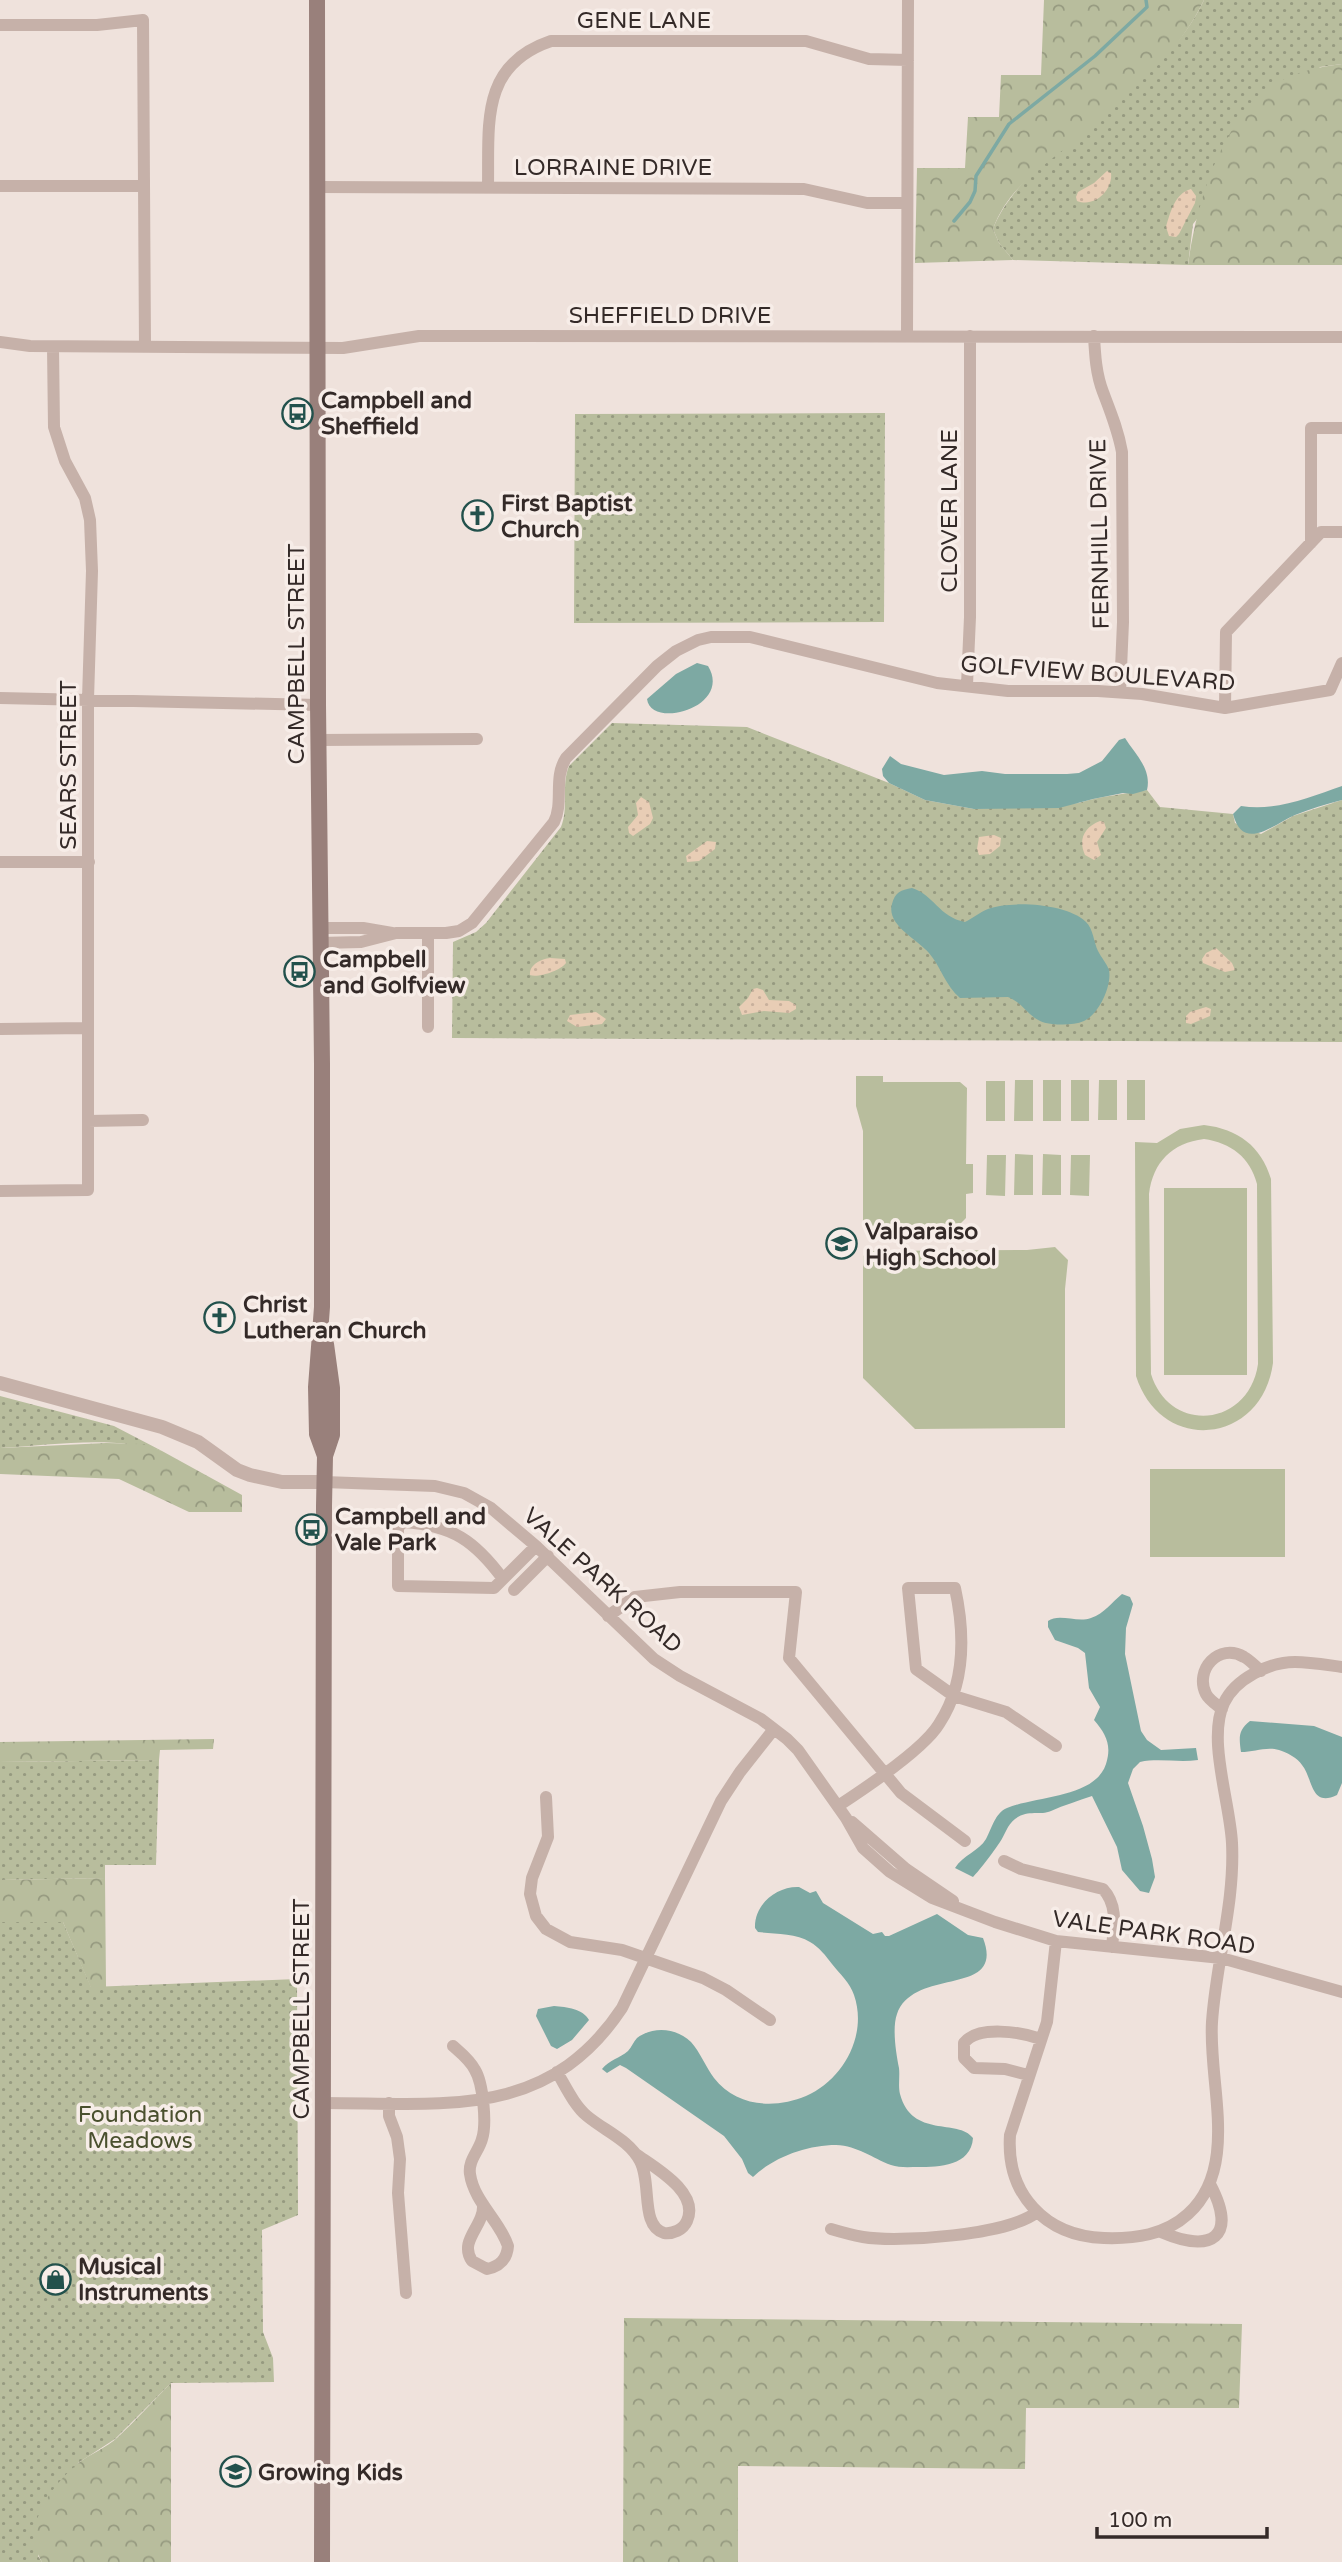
<svg xmlns="http://www.w3.org/2000/svg" width="1342" height="2562" font-family="'Varela Round',sans-serif">
	<style>
		.grass { fill: url(#grass-dots) }
		.forest { fill: url(#forest-crowns) }
		.sand { fill: url(#sand-dots) }
		.pitch { fill: #b8bd9d; fill-rule: evenodd }
		.water { fill: #7da9a3 }
		.lines { fill: none; stroke-linecap: round; stroke-linejoin: round }
		.stream { stroke: #7da9a3; stroke-width: 3.5 }
		.minor { stroke: #c6b1a9; stroke-width: 12 }
		.tertiary { stroke: #c6b1a9; stroke-width: 14 }
		.secondary { stroke: #99807b; stroke-width: 16 }
		.labels { text-anchor: middle; stroke-width: 7; stroke-linejoin: round; paint-order: stroke }
		.street-label { font-size: 23px; fill: #342a28; stroke: #f7ede8 }
		.poi-label { font-size: 23px; font-weight: bold; fill: #342a28; stroke: #f7ede8; text-anchor: start }
		.park-label { font-size: 23px; fill: #4a502e; stroke: #f7ede8 }
	</style>
	<defs>
		<pattern id="grass-dots" width="8" height="8" patternUnits="userSpaceOnUse" patternTransform="scale(1.75)"><rect width="8" height="8" fill="#b8bd9d"/><path d="M2 2h.1M6 6h.1" fill="none" stroke="#969a80" stroke-width="1.8" stroke-linecap="round"/></pattern>
		<pattern id="forest-crowns" width="20" height="18" patternUnits="userSpaceOnUse" patternTransform="scale(1.75)"><rect width="20" height="18" fill="#b8bd9d"/><path d="M2 6a3 3 0 1 1 6 0M12 15a3 3 0 1 1 6 0" fill="none" stroke="#969a80"/></pattern>
		<pattern id="sand-dots" width="8" height="8" patternUnits="userSpaceOnUse" patternTransform="scale(1.75)"><rect width="8" height="8" fill="#e8cdb5"/><path d="M2 2h.1M6 6h.1" fill="none" stroke="#c8b09c" stroke-width="1.8" stroke-linecap="round"/></pattern>
	</defs>
	<rect width="100%" height="100%" fill="#efe2dc"/>
	<!-- grass -->
	<path class="grass" d="M1204,0H1342V64L1320,67L1193,224L1188,265L1013,260L999,243L993,229C1012,178 1090,121 1131,84C1162,63 1188,34 1204,0Z
		M885,413L884,622L574,623L575,414Z
		M612,723L747,727L889,783L925,800L974,809L1079,803C1101,796 1125,794 1147,790L1160,807L1233,814L1235,823L1261,834L1293,816L1342,800V1042L452,1038L453,942L476,932L486,923L561,827C569,807 561,785 569,766Z
		M0,1396L114,1426L162,1451C113,1435 51,1445 0,1448Z
		M159,1760L156,1865H105V1878L0,1880V1762Z
		M0,1922H63L91,1987L297,1979L298,2215L262,2230L263,2332L273,2358L274,2382L171,2383L115,2439L78,2463L38,2556L42,2562H0Z"/>
	<!-- forest -->
	<path class="forest" d="M1044,0H1204C1192,25 1174,50 1154,69C1141,81 1125,89 1112,102C1100,113 1091,126 1079,137C1045,166 1009,185 993,229L999,243L1013,260L915,263L917,168H965L968,117H999L1001,75H1041Z
		M1342,64V265H1188C1196,206 1218,130 1266,90C1286,74 1317,67 1342,64Z
		M106,1443L142,1444L162,1451L242,1495V1512H189L119,1479L0,1474V1448Z
		M214,1739L213,1749L160,1750L159,1760L0,1762V1742Z
		M105,1878L106,1987L91,1988L63,1922H0V1880Z
		M624,2318L1242,2324L1239,2408H1026L1025,2469L738,2466V2562H623Z
		M171,2383V2562H42C20,2527 51,2487 77,2464C90,2454 106,2448 118,2437C136,2420 153,2401 171,2383Z"/>
	<!-- sand -->
	<path class="sand" d="M1107,171L1111,173C1113,190 1095,208 1077,201L1076,197L1078,192L1094,183Z
		M1191,189L1196,196L1195,203L1179,234L1176,237L1169,236L1166,227C1170,213 1175,193 1191,189Z
		M641,797L649,802L653,818L650,824L633,836L629,833L628,827L638,815L636,803Z
		M1100,821L1104,822L1106,828L1097,842L1101,855L1094,860L1085,855C1078,840 1084,827 1100,821Z
		M994,835L1001,838L1000,846L990,854L979,855L977,849L979,837Z
		M707,841L716,842L715,849L699,861L687,862L686,856Z
		M1216,948L1232,963L1235,970L1225,972L1203,963L1202,959L1206,953Z
		M550,958L565,959L566,963C560,971 538,978 530,975C529,965 541,959 550,958Z
		M757,988L763,990L769,1000L789,1001L796,1005V1009L789,1013L764,1011L742,1015L739,1007L748,998L753,989Z
		M1206,1007L1211,1009L1210,1016L1191,1024L1186,1023V1016L1190,1012Z
		M596,1012L606,1019L602,1024L577,1027L567,1021L570,1015Z"/>
	<!-- pitch -->
	<path class="pitch" d="M856,1076H883V1082H960L967,1088L966,1164H973V1193L966,1194V1218L955,1229H869L863,1223V1131L856,1106Z
		M1015,1080H1033V1121H1014Z
		M1043,1080H1061V1121H1043Z
		M1071,1080H1089V1121H1071Z
		M1099,1080H1117V1120H1098Z
		M1127,1080H1145V1120H1127Z
		M986,1081H1005V1121H986Z
		M1204,1125C1238,1129 1261,1146 1271,1179L1273,1363C1262,1445 1161,1455 1136,1376L1135,1142L1157,1143L1180,1129ZM1204,1139C1231,1143 1250,1157 1257,1184L1258,1364C1249,1427 1170,1435 1151,1374L1149,1194C1153,1162 1172,1143 1204,1139Z
		M1015,1154L1033,1155V1195H1014Z
		M1043,1154L1061,1155V1195H1042Z
		M987,1155H1006L1005,1196L986,1195Z
		M1071,1155H1090L1089,1196L1070,1195Z
		M1164,1188H1247V1375H1164Z
		M1055,1247L1068,1260L1065,1289V1428L915,1429L863,1378V1256L869,1251L1027,1250Z
		M1150,1469H1285V1557H1150Z"/>
	<!-- water -->
	<path class="water" d="M697,663L708,666C733,707 651,730 647,699L676,674Z
		M1125,738C1135,754 1152,769 1147,790L1133,794L1123,793L1093,799L1059,808L974,809L925,800L889,783L883,776L882,769L890,756L901,764L944,775L982,771L1005,774H1067L1079,773L1102,761L1119,740Z
		M1342,786V800C1326,804 1310,809 1295,815C1274,824 1243,853 1233,814L1241,806C1275,812 1310,797 1342,786Z
		M912,888C934,895 939,917 965,922C973,918 980,912 988,909C1011,900 1068,904 1086,922C1093,928 1094,943 1098,951C1101,957 1107,964 1109,970C1112,986 1099,1014 1084,1021C1075,1025 1062,1025 1052,1024C1029,1022 1026,1004 1008,997L960,998C945,985 941,967 929,953C917,939 886,925 892,904C895,892 901,890 912,888Z
		M1122,1594L1130,1597L1133,1604L1126,1628L1125,1654L1141,1731L1147,1740L1161,1750L1196,1748L1198,1760C1179,1763 1159,1758 1140,1762L1133,1769L1128,1783L1143,1826L1152,1859L1155,1877L1149,1893L1140,1891L1122,1870L1117,1847L1092,1796C1078,1801 1064,1805 1051,1811C1040,1816 1028,1809 1015,1819C1007,1825 1005,1835 1000,1842C994,1851 980,1870 973,1877L955,1868C963,1855 979,1851 986,1839C992,1828 995,1813 1007,1808C1036,1796 1095,1798 1106,1764C1112,1745 1106,1734 1094,1720L1100,1707L1089,1688L1085,1653L1078,1648L1055,1640L1048,1627V1621C1059,1613 1077,1623 1091,1618C1105,1613 1111,1603 1122,1594Z
		M1250,1721L1314,1726L1342,1737V1783L1337,1795C1310,1808 1313,1778 1302,1765C1298,1758 1286,1752 1279,1750C1267,1746 1254,1752 1241,1752C1239,1738 1238,1730 1250,1721Z
		M799,1887L810,1893L816,1891L823,1903L873,1934L882,1932L885,1936H889L937,1914L968,1935L983,1938C1006,1998 914,1966 897,2014C892,2028 896,2053 899,2068C900,2076 898,2086 900,2094C912,2139 958,2118 973,2138C971,2166 939,2167 918,2167C910,2167 899,2168 891,2165C872,2158 858,2146 836,2145C807,2145 774,2157 753,2177L748,2173L742,2159L724,2136L626,2068L620,2065L607,2073L602,2069C609,2060 620,2058 628,2051C632,2047 633,2042 637,2038C653,2026 677,2028 691,2042C700,2052 706,2067 714,2078C736,2107 775,2109 806,2096C843,2080 868,2035 854,1995C850,1983 840,1974 832,1964C826,1956 819,1947 810,1942C796,1933 774,1934 758,1932L755,1928C754,1905 776,1886 799,1887Z
		M554,2006C567,2007 583,2009 589,2020L572,2040L557,2049L551,2046L536,2016L538,2009Z"/>
	<g class="lines">
		<!-- stream -->
		<path class="stream" d="M954,221L970,202L975,191L976,176L1009,124L1095,56L1147,7L1146,0"/>
		<!-- minor -->
		<path class="minor" d="M0,25H97L143,20L145,347
			M0,186H144
			M318,187L804,189L867,203H907
			M488,187C489,123 480,65 551,41H806L869,59L908,60
			M907,336L908,0
			M1094,336C1095,355 1096,374 1103,392C1111,413 1118,430 1122,452L1123,622L1120,692
			M0,342L30,346L343,348L419,336L1342,337
			M1311,543V428H1342
			M967,685L970,617V336
			M0,698L318,705
			M1225,708L1226,632L1321,532H1342
			M319,740L477,739
			M0,862H89
			M320,928H363L392,933
			M428,933V1027
			M320,943L361,942L396,933H446L459,931L472,923L554,822C564,802 553,778 566,758L657,666L676,651L698,640L711,637H750L937,683L1008,691H1098L1142,694L1225,708L1330,690L1342,663
			M0,1029L88,1028
			M88,1121L143,1120
			M0,1191L88,1190V699L92,571L90,520L85,498L65,461L54,427L53,347
			M324,1482L435,1486L464,1493L491,1508L536,1546L654,1659L680,1676L761,1719L787,1739L798,1750L846,1818L863,1848L890,1872L932,1898L995,1922L1056,1941L1221,1958L1342,1992
			M503,1579C475,1541 452,1525 404,1522L398,1527V1586L494,1588C508,1574 522,1560 536,1546
			M514,1590L548,1556
			M608,1616L635,1597L680,1592H796L789,1658L901,1793L965,1841
			M1222,1709C1217,1705 1209,1700 1206,1694C1194,1670 1219,1642 1244,1657C1250,1660 1255,1666 1261,1671
			M546,1797L548,1837L532,1878L530,1894L536,1916L546,1929L570,1942L622,1950L703,1978L726,1990L770,2020
			M838,1806C864,1789 924,1749 939,1724C966,1683 965,1634 955,1588H908L916,1669L954,1696L1006,1712L1056,1746
			M852,1822L906,1869L953,1901
			M1004,1861L1021,1869L1103,1889C1118,1905 1114,1926 1112,1947
			M1056,1941L1047,2022L1010,2135C1006,2194 1045,2236 1104,2238C1135,2239 1165,2235 1188,2214C1240,2167 1208,2083 1212,2022C1216,1962 1235,1903 1232,1843C1230,1802 1207,1739 1224,1703C1235,1679 1269,1662 1295,1662C1310,1662 1327,1665 1342,1667
			M453,2046C461,2053 470,2060 475,2070C483,2083 487,2124 482,2139C479,2151 468,2160 470,2174C474,2202 500,2221 508,2246C507,2259 500,2266 487,2269L472,2261C458,2240 485,2226 483,2204
			M557,2072C566,2087 574,2105 587,2116C605,2131 629,2140 640,2161C652,2183 640,2226 664,2233C673,2234 683,2230 687,2221C700,2192 654,2167 636,2154
			M1028,2075L1005,2069L974,2068L964,2058V2043C978,2025 1021,2032 1041,2039
			M324,2103C441,2103 547,2121 622,2008L721,1801L740,1772L774,1729
			M389,2103V2116L397,2137L400,2159L398,2193L406,2293
			M831,2229C841,2232 852,2235 863,2237C899,2243 1009,2235 1037,2212
			M1161,2232C1212,2254 1238,2237 1210,2184"/>
		<!-- tertiary -->
		<path class="tertiary" d="M0,1383L162,1427L198,1442L237,1470L250,1475L282,1482H324"/>
		<!-- secondary -->
		<path class="secondary" d="M317,0L318,705L322,1063V1307L316,1387L317,1434L325,1456
			M322,2562L324,1506L325,1456L332,1435V1388L326,1344"/>
	</g>
	<!-- icons -->
	<defs>
		<symbol id="bus-ring" viewBox="-11 -11 22 22"><circle r="9.5" fill="#f7ede8" stroke="#22514c" stroke-width="1.5"/><path d="M-5-6H5V4H4V6H2V4H-2V6H-4V4H-5ZM-3.5-4V0h7V-4ZM-3.5 1.2v1.5H-2V1.2ZM2 1.2v1.5H3.5V1.2Z" fill="#22514c"/></symbol>
		<symbol id="church-ring" viewBox="-11 -11 22 22"><circle r="9.5" fill="#f7ede8" stroke="#22514c" stroke-width="1.5"/><path d="M-1.2-6h2.4v3.5h3.3v2.4h-3.3V6h-2.4V-.1h-3.3v-2.4h3.3Z" fill="#22514c"/></symbol>
		<symbol id="school-ring" viewBox="-11 -11 22 22"><circle r="9.5" fill="#f7ede8" stroke="#22514c" stroke-width="1.5"/><path d="M0-5L7-2L0 1L-7-2ZM-4 1L0 2.5L4 1V4Q0 6-4 4Z" fill="#22514c"/></symbol>
		<symbol id="shop-ring" viewBox="-11 -11 22 22"><circle r="9.5" fill="#f7ede8" stroke="#22514c" stroke-width="1.5"/><path d="M-5-2.5h2.3a2.7 3.5 0 0 1 5.4 0H5L5.5 6h-11ZM-1.5-2.5h3a1.5 2.3 0 0 0-3 0Z" fill="#22514c"/></symbol>
	</defs>
	<g fill-rule="evenodd">
		<use href="#bus-ring" x="280" y="396" width="35" height="35"/>
		<use href="#church-ring" x="460" y="498" width="35" height="35"/>
		<use href="#bus-ring" x="282" y="954" width="35" height="35"/>
		<use href="#school-ring" x="824" y="1226" width="35" height="35"/>
		<use href="#church-ring" x="202" y="1300" width="35" height="35"/>
		<use href="#bus-ring" x="294" y="1512" width="35" height="35"/>
		<use href="#shop-ring" x="38" y="2262" width="35" height="35"/>
		<use href="#school-ring" x="218" y="2454" width="35" height="35"/>
	</g>
	<g class="labels">
		<!-- street labels -->
		<g class="street-label">
			<text x="644" y="28">GENE LANE</text>
			<text x="613" y="175">LORRAINE DRIVE</text>
			<text x="670" y="323">SHEFFIELD DRIVE</text>
			<text transform="translate(949 511) rotate(-90)" y="8">CLOVER LANE</text>
			<text transform="translate(1099 534) rotate(-91)" y="8">FERNHILL DRIVE</text>
			<text transform="translate(296 654) rotate(-90)" y="8">CAMPBELL STREET</text>
			<text transform="translate(1098 673) rotate(4)" y="8">GOLFVIEW BOULEVARD</text>
			<text transform="translate(68 765) rotate(-90)" y="8">SEARS STREET</text>
			<text transform="translate(603 1580) rotate(42)" y="8">VALE PARK ROAD</text>
			<text transform="translate(1154 1932) rotate(8)" y="8">VALE PARK ROAD</text>
			<text transform="translate(301 2009) rotate(-90)" y="8">CAMPBELL STREET</text>
		</g>
		<!-- poi labels -->
		<g class="poi-label">
			<text x="321" y="408">Campbell and<tspan x="321" dy="26">Sheffield</tspan></text>
			<text x="501" y="511">First Baptist<tspan x="501" dy="26">Church</tspan></text>
			<text x="323" y="967">Campbell<tspan x="323" dy="26">and Golfview</tspan></text>
			<text x="865" y="1239">Valparaiso<tspan x="865" dy="26">High School</tspan></text>
			<text x="243" y="1312">Christ<tspan x="243" dy="26">Lutheran Church</tspan></text>
			<text x="335" y="1524">Campbell and<tspan x="335" dy="26">Vale Park</tspan></text>
			<text x="78" y="2274">Musical<tspan x="78" dy="26">Instruments</tspan></text>
			<text x="258" y="2480">Growing Kids</text>
		</g>
		<!-- park labels -->
		<g class="park-label">
			<text x="140" y="2122">Foundation<tspan x="140" dy="26">Meadows</tspan></text>
		</g>
	</g>
	<!-- scale -->
	<path d="M1097 2527v10h170v-10" fill="none" stroke="#342a28" stroke-width="3.5"/>
	<text x="1108" y="2527" font-size="21" fill="#342a28" stroke="#f7ede8" stroke-width="5" paint-order="stroke">100 m</text>
</svg>
